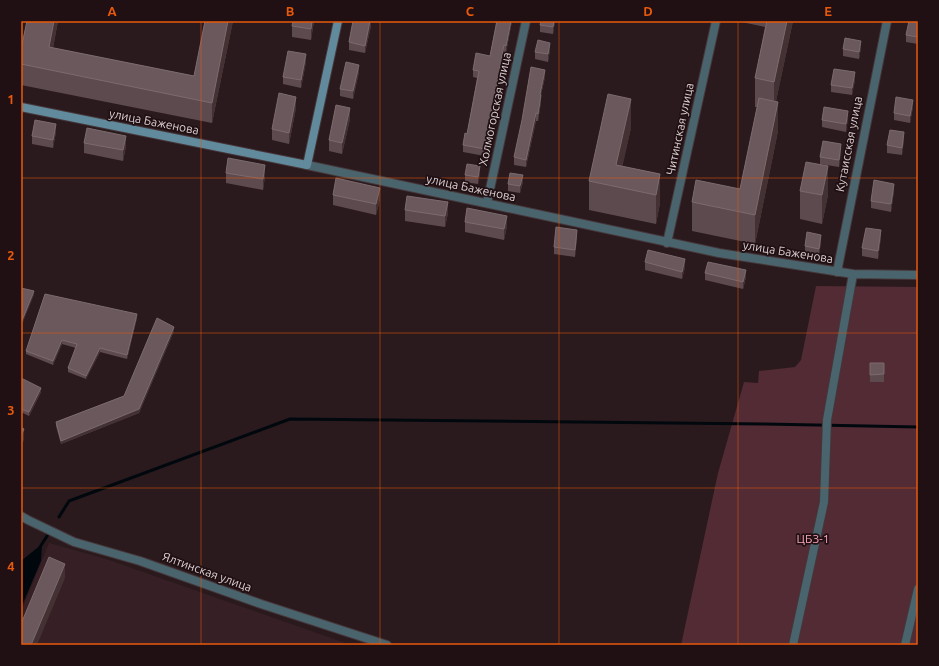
<svg xmlns="http://www.w3.org/2000/svg" width="939" height="666" font-family="Ubuntu,sans-serif">
	<style>
		.built { fill: #372025 }
		.green { fill: #522b35 }
		.water { fill: #00080e }
		.lines { fill: none; stroke-linecap: round; stroke-linejoin: round }
		.stream { stroke: #00080e; stroke-width: 3 }
		.street-casing { stroke: #46373a; stroke-width: 10 }
		.secondary-casing { stroke: #46373a; stroke-width: 10 }
		.street { stroke: #4a646e; stroke-width: 8 }
		.secondary { stroke: #618b9c; stroke-width: 8 }
		.wall { fill: #5d4a4e }
		.shaded-wall { fill: #433134 }
		.building { fill: #6a585c; stroke: #7c6b6e }
		.grid { fill: none; stroke: #e8590c; stroke-width: 1; stroke-opacity: 0.55 }
		.labels { text-anchor: middle; stroke-width: 3.5; stroke-linejoin: round; paint-order: stroke }
		.street-label { font-size: 12px; fill: #dbcfd1; stroke: #201014 }
		.park-label { font-size: 12px; fill: #fda4b9; stroke: #201014 }
		.neatline { fill: none; stroke: #e8590c; stroke-width: 1.5 }
		.grid-label { font-size: 13px; text-anchor: middle; font-weight: bold; fill: #e8590c }
	</style>
	<rect width="100%" height="100%" fill="#2a1a1d"/>
	<!-- built -->
	<path class="built" d="M49,543L106,559L351,645H21V612Z"/>
	<!-- green -->
	<path class="green" d="M816,286L918,287V645H681L718,473L744,382L758,383L759,371L795,367L801,360Z"/>
	<!-- water -->
	<path class="water" d="M42,544L41,561L21,608V561Z"/>
	<g class="lines">
		<!-- stream -->
		<path class="stream" d="M59,517L69,501L290,419L765,424L918,427
			M40,547L49,533"/>
		<defs>
			<path id="street" d="M307,165L719,253L853,274L918,275
				M487,203L526,21
				M667,243L716,21
				M837,272L887,21
				M21,516L28,520L74,542L140,561L261,604L387,645
				M793,645L824,502L827,420L853,274
				M905,645L918,589"/>
			<path id="secondary" d="M21,107L307,165L338,21"/>
		</defs>
		<!-- street casing -->
		<use href="#street" class="street-casing"/>
		<!-- secondary casing -->
		<use href="#secondary" class="secondary-casing"/>
		<!-- street -->
		<use href="#street" class="street"/>
		<!-- secondary -->
		<use href="#secondary" class="secondary"/>
	</g>
	<!-- wall -->
	<path class="wall" d="M27,21H58L53,48L194,76L205,21H233L212,123L21,85V49Z
		M314,21L311,40L292,37V26Z
		M371,21V26L365,53L349,50V42Z
		M491,21H512L506,53L504,52L485,156L463,152V145L467,134L477,78L473,77V70L490,56L496,23Z
		M555,21L553,34L540,32V25Z
		M737,21H793L776,101L778,131L755,244L692,231V202L740,189L757,107H755V78L765,27Z
		M918,21V44L906,42V35Z
		M861,48L859,59L843,56V49Z
		M550,50L548,62L535,59V52Z
		M306,62L301,88L283,84V77Z
		M359,72L353,99L340,96V89Z
		M545,77L541,95V102L538,121H536L526,167L514,165V157Z
		M855,80L852,95L831,92V85Z
		M913,107L910,123L894,120V113Z
		M296,108L289,144L272,140V129Z
		M848,118L846,132L822,127V120Z
		M350,119L342,154L329,151V140Z
		M631,128L622,166L660,174V203L656,224L589,210V181Z
		M56,132L53,148L32,144V136Z
		M904,139L902,155L887,153V145Z
		M84,143L126,146L123,161L84,153Z
		M841,151L839,167L820,164V157Z
		M226,173L265,176L263,190L226,183Z
		M480,173L478,184L465,182V175Z
		M523,182L520,193L508,191V184Z
		M800,191L828,195L822,224L800,219Z
		M894,191L891,212L871,208V201Z
		M333,195L380,199L376,215L333,205Z
		M405,210L448,213L445,227L405,221Z
		M465,222L507,226L504,240L465,232Z
		M577,237L575,257L554,254V247Z
		M881,237L878,259L862,256V248Z
		M821,242L819,256L805,254V246Z
		M645,262L685,267L682,279L645,270Z
		M705,273L746,277L743,289L705,280Z
		M137,318L127,359L100,352L86,379L68,372V368L76,348L62,344L53,365L26,354V351Z
		M174,331L139,413L61,444L56,426V422L124,396Z
		M870,363H884V382H870Z
		M21,378L41,392L29,416L21,412Z"/>
	<!-- shaded-wall -->
	<path class="shaded-wall" d="M54,21H58L49,68V47Z
		M228,21H233L212,123V103Z
		M312,21H314L311,40V29Z
		M370,21H371V26L365,53V46Z
		M511,21H512L506,53V46Z
		M554,21H555L553,34V27Z
		M787,21H793L774,111V82Z
		M861,41V48L859,59V52Z
		M550,43V50L548,62V54Z
		M504,45V52L485,156V149Z
		M306,54V62L301,88V80Z
		M359,65V72L353,99V91Z
		M545,70V77L541,95V102L538,121L540,94Z
		M855,72V80L852,95V88Z
		M296,97V108L289,144V133Z
		M631,99V128L618,187L616,165Z
		M913,100V107L910,123V116Z
		M778,102V131L755,244V215Z
		M350,108V119L342,154V143Z
		M848,111V118L846,132V124Z
		M536,113V121L526,167V160Z
		M56,124V132L53,148V140Z
		M904,132V139L902,155V148Z
		M126,136V146L123,161V150Z
		M841,144V151L839,167V160Z
		M265,165V176L263,190V179Z
		M480,166V173L478,184V177Z
		M828,166V195L822,224V195Z
		M660,174V203L656,224V195Z
		M523,175V182L520,193V186Z
		M894,184V191L891,212V204Z
		M380,188V199L376,215V204Z
		M448,202V213L445,227V216Z
		M507,216V226L504,240V229Z
		M577,230V237L575,257V250Z
		M881,230V237L878,259V251Z
		M821,235V242L819,256V249Z
		M685,259V267L682,279V272Z
		M746,270V277L743,289V282Z
		M34,291V295L21,327V323Z
		M137,314V318L127,359V355Z
		M174,327V331L139,413L61,444V441L139,409Z
		M62,340V344L53,365V361Z
		M100,348V352L86,379V376Z
		M41,388V392L29,416V412Z
		M24,429V440L21,446V436Z
		M65,564V578L37,645H31Z"/>
	<!-- building -->
	<path class="building" d="M27,21H54L49,47L194,76L205,21H228L212,103L21,64V49Z
		M293,21H312L311,29L292,26Z
		M353,21H370L365,46L349,42Z
		M497,21H511L506,46L504,45L485,149L463,145L465,133L467,134L479,71L473,70L476,53L490,56Z
		M541,21H554L553,27L540,25Z
		M767,21H787L774,82L755,78Z
		M909,21H918V37L906,35Z
		M845,38L861,41L859,52L843,49Z
		M538,40L550,43L548,54L535,52Z
		M288,51L306,54L301,80L283,77Z
		M346,62L359,65L353,91L340,89Z
		M531,67L545,70L540,94L541,95L538,114L536,113L526,160L514,157L522,120Z
		M834,69L855,72L852,88L831,85Z
		M279,93L296,97L289,133L272,129Z
		M608,94L631,99L616,165L660,174L656,195L589,181Z
		M896,97L913,100L910,116L894,113Z
		M759,98L778,102L755,215L692,202L696,180L740,189Z
		M336,105L350,108L342,143L329,140Z
		M824,107L848,111L846,124L822,120Z
		M35,120L56,124L53,140L32,136Z
		M87,128L126,136L123,150L84,143Z
		M890,130L904,132L902,148L887,145Z
		M823,141L841,144L839,160L820,157Z
		M228,158L265,165L263,179L226,173Z
		M806,162L828,166L822,195L800,191Z
		M467,164L480,166L478,177L465,175Z
		M510,173L523,175L520,186L508,184Z
		M336,178L380,188L376,204L333,195Z
		M874,180L894,184L891,204L871,201Z
		M407,196L448,202L445,216L405,210Z
		M467,208L507,216L504,229L465,222Z
		M556,227L577,230L575,250L554,247Z
		M866,228L881,230L878,251L862,248Z
		M807,232L821,235L819,249L805,246Z
		M648,250L685,259L682,272L645,262Z
		M708,262L746,270L743,282L705,273Z
		M21,288L34,291L21,323Z
		M45,294L137,314L127,355L100,348L86,376L68,368L77,344L62,340L53,361L26,351Z
		M157,318L174,327L139,409L61,441L56,422L124,396Z
		M870,363H884V374L870,375Z
		M21,378L41,388L29,412L21,409Z
		M21,427L24,429L21,436Z
		M49,557L65,564L31,645H21V624Z"/>
	<!-- grid -->
	<path class="grid" d="M201,21V645M380,21V645M559,21V645M738,21V645M21,178H918M21,333H918M21,488H918"/>
	<g class="labels">
		<!-- street labels -->
		<g class="street-label">
			<text transform="translate(495 109) rotate(-78)" y="4">Холмогорская улица</text>
			<text transform="translate(154 122) rotate(11)" y="4">улица Баженова</text>
			<text transform="translate(680 129) rotate(-78)" y="4">Читинская улица</text>
			<text transform="translate(849 144) rotate(-79)" y="4">Кутаисская улица</text>
			<text transform="translate(471 188) rotate(12)" y="4">улица Баженова</text>
			<text transform="translate(788 252) rotate(9)" y="4">улица Баженова</text>
			<text transform="translate(207 572) rotate(20)" y="4">Ялтинская улица</text>
		</g>
		<!-- park labels -->
		<g class="park-label">
			<text x="813" y="543">ЦБЗ-1</text>
		</g>
	</g>
	<!-- border -->
	<rect width="939" height="666" fill="none" stroke="#201014" stroke-width="44"/>
	<rect x="22" y="22" width="895" height="622" class="neatline"/>
	<g class="grid-label">
		<text x="112" y="16">A</text>
		<text x="290" y="16">B</text>
		<text x="470" y="16">C</text>
		<text x="648" y="16">D</text>
		<text x="828" y="16">E</text>
		<text x="11" y="104">1</text>
		<text x="11" y="260">2</text>
		<text x="11" y="415">3</text>
		<text x="11" y="571">4</text>
	</g>
</svg>
